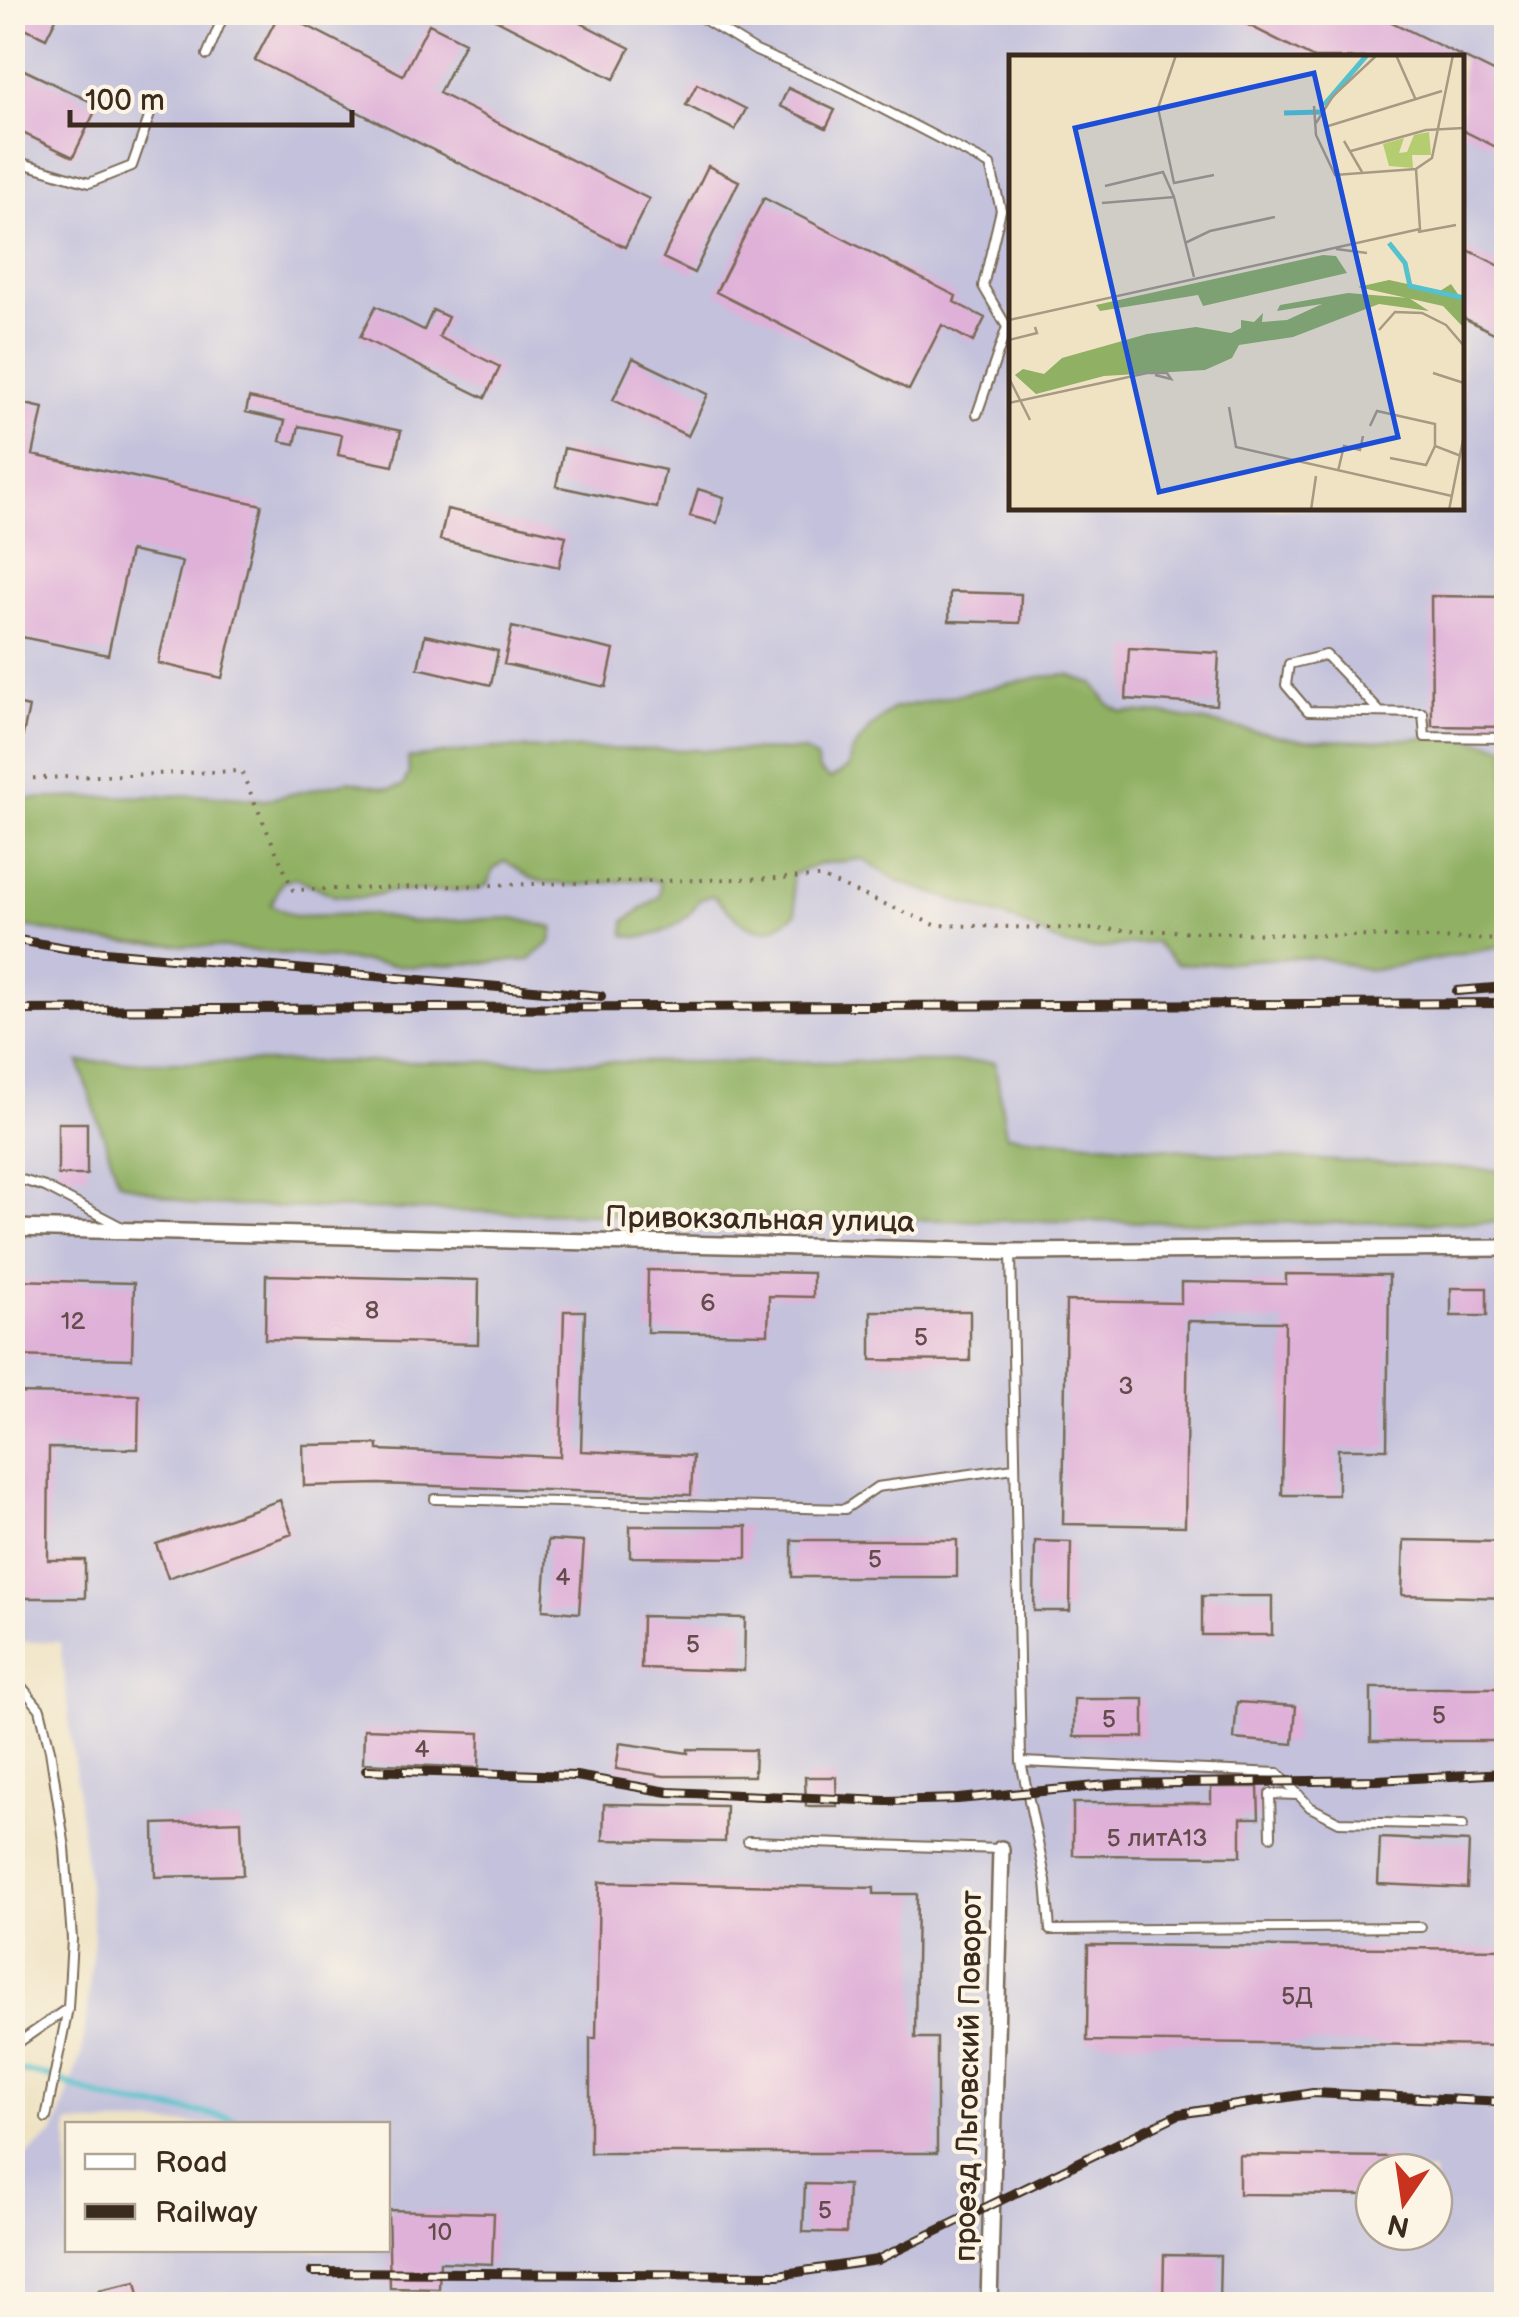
<svg xmlns="http://www.w3.org/2000/svg" width="1519" height="2317" font-family="'Balsamiq Sans',sans-serif">
	<style>
		.industrial { fill: #c3c1db; fill-rule: evenodd }
		.forest { fill: #90b063; stroke: #666d40; stroke-width: 2.5 }
		.lines { fill: none; stroke-linecap: round; stroke-linejoin: round }
		.stream { stroke: #54c1cc; stroke-width: 6 }
		.building { fill: #dfb1d8 }
		.service-casing { stroke: #7a6b58; stroke-width: 12 }
		.minor-casing { stroke: #7a6b58; stroke-width: 20 }
		.path { stroke: #7a6b58; stroke-width: 4; stroke-dasharray: 2.5 8; stroke-linecap: butt }
		.service { stroke: #fff; stroke-width: 8 }
		.minor { stroke: #fff; stroke-width: 15 }
		.rail-casing { stroke: #3b2a1e; stroke-width: 10 }
		.rail { stroke: #fcf5e5; stroke-width: 6; stroke-dasharray: 19; stroke-linecap: butt }
		.labels { text-anchor: middle; stroke-width: 8; stroke-linejoin: round; paint-order: stroke }
		.number-label { font-size: 25px; fill: #644c4c }
		.street-label { font-size: 30px; fill: #3b2a1e; stroke: #fcf5e5 }
		.inset-river { fill: none; stroke: #54c1cc; stroke-width: 5 }
		.inset-road { fill: none; stroke: #a79982; stroke-width: 2.5 }
		.view { fill: #1d4ed8; fill-opacity: 0.15; stroke: #1d4ed8; stroke-width: 5 }
		.inset-edge { fill: none; stroke: #3b2a1e; stroke-width: 5 }
	</style>
	<rect width="100%" height="100%" fill="#fcf5e5"/>
	<filter id="ink" filterUnits="userSpaceOnUse"><feTurbulence type="fractalNoise" baseFrequency=".01" numOctaves="2"/><feDisplacementMap in="SourceGraphic" scale="20" xChannelSelector="R" yChannelSelector="G"/><feConvolveMatrix kernelMatrix="1 2 1 2 8 2 1 2 1" color-interpolation-filters="sRGB"/></filter>
	<filter id="wash" filterUnits="userSpaceOnUse"><feTurbulence type="fractalNoise" baseFrequency=".0048" numOctaves="4" result="noise"/><feDisplacementMap in="SourceGraphic" scale="40" xChannelSelector="R" yChannelSelector="G"/><feGaussianBlur stdDeviation="2.25" result="paint"/><feColorMatrix in="noise" values="0 0 0 0 0 0 0 0 0 0 0 0 0 0 0 0 0 1.4 0 .05"/><feComposite in="paint" operator="in"/></filter>
	<g filter="url(#wash)">
		<rect width="100%" height="100%" fill="#efe3c4"/>
		<!-- industrial -->
		<path class="industrial" d="M13,13H1506V2304H13L12,2168L55,2132L83,2048L94,1935L60,1642H12ZM1012,58H1462V508H1012ZM68,2124H388V2250H68ZM1374,2172H1434V2232H1374Z"/>
		<!-- forest -->
		<path class="forest" d="M1069,675L1094,684L1109,705L1122,712L1164,714L1300,740L1376,741L1454,736L1506,746V946L1375,970C1353,969 1334,958 1312,958C1267,956 1222,965 1177,964L1154,942L1095,949L1067,946L1016,921L900,882L862,859L820,864L793,874C790,889 796,898 796,913C757,948 740,921 713,895L699,900C686,925 651,943 625,935V921L660,896V882L646,879C610,881 566,891 531,878C521,874 516,865 504,861L493,870L489,883L477,890L389,892L361,898L335,896L296,878L282,882L271,905L295,916L369,914L412,922L514,918L554,928L551,942L529,960L414,967L218,947L98,941L13,924L12,799L207,795L265,800L349,781L389,789L403,786L409,773L408,758L491,748L804,751L816,758L819,771L830,779L848,768L851,753L869,729L892,709L1040,677Z
			M79,1062H995L1006,1135L1268,1157L1506,1171V1222C1069,1225 632,1216 195,1205L119,1182Z"/>
		<g class="lines">
			<!-- stream -->
			<path class="stream" d="M12,2071C51,2069 79,2093 115,2101C156,2110 197,2108 238,2121"/>
		</g>
		<g id="blocks">
			<!-- building -->
			<path class="building" d="M12,12H59L46,38L12,22Z
				M280,12L403,75L429,24L465,42L439,93L649,199L625,247L255,60Z
				M481,12H559L630,48L614,79Z
				M1222,12H1371L1506,78V152L1462,130V58H1314Z
				M20,68L98,105L73,157L12,128V84Z
				M697,84L746,109L735,130L686,105Z
				M788,88L835,110L826,128L780,106Z
				M708,166L739,181L694,273L663,258Z
				M764,198L956,296L954,302L985,318L973,342L942,325L909,390L716,292Z
				M1462,247L1506,269V339L1462,317Z
				M376,306L424,330L433,310L448,317L439,337L500,367L485,398L360,337Z
				M633,358L708,394L688,436L613,400Z
				M249,398L401,431L393,466L338,455L342,435L299,426L295,444L280,441L285,421L246,412Z
				M12,401L43,408L33,455L262,505L222,678L158,663L182,562L130,551L108,655L12,635Z
				M564,448L665,470L657,508L556,486Z
				M698,489L724,497L717,523L690,516Z
				M447,509L566,536L559,567L440,540Z
				M950,592L1021,594L1020,623L949,621Z
				M1431,596L1506,597V727L1432,726Z
				M512,627L614,650L606,687L504,664Z
				M425,635L498,651L491,685L418,668Z
				M1129,648L1219,653L1216,705L1126,699Z
				M12,703L29,707L19,753L12,752Z
				M58,1123H87V1175H58Z
				M648,1270L813,1273V1297L769,1296L768,1334L647,1332Z
				M1286,1274L1389,1275L1387,1449H1338V1495H1282L1285,1322L1188,1321L1185,1526L1063,1524L1066,1301L1181,1303V1282L1286,1284Z
				M266,1275L479,1280L478,1344L265,1339Z
				M12,1280L134,1283L132,1359L12,1356Z
				M1451,1288H1487V1316H1451Z
				M564,1311H585L581,1451L693,1456L691,1495L379,1484L304,1486L303,1445L378,1444V1450L560,1457Z
				M871,1311H970V1361L871,1360Z
				M12,1393L139,1395L138,1449L49,1448L48,1560H85V1598H12Z
				M280,1500L292,1534L168,1578L156,1544Z
				M630,1526H747V1558L630,1557Z
				M548,1540L584,1542L579,1613L543,1610Z
				M792,1540H957V1577H792Z
				M1404,1540L1506,1542V1598L1402,1595Z
				M1035,1541L1071,1542L1070,1611H1034Z
				M1202,1596H1272V1635H1202Z
				M642,1616L745,1618L744,1671L641,1668Z
				M1371,1688H1506V1741H1371Z
				M1074,1699H1144V1737H1074Z
				M1237,1702L1296,1706L1293,1744L1234,1739Z
				M364,1729L480,1733L479,1768L363,1763Z
				M620,1743L688,1753V1749L755,1750L754,1776H664L616,1769Z
				M805,1777H836L837,1806H806Z
				M1211,1787H1258L1259,1818H1241V1856L1073,1855V1803H1211Z
				M604,1804L726,1806L725,1842L603,1840Z
				M241,1821L243,1875L155,1877L154,1824Z
				M1380,1838L1469,1842L1467,1888L1378,1884Z
				M599,1882L874,1888V1894H917L915,2038H937V2153H590V2038H596Z
				M1088,1945L1506,1949V2046L1087,2041Z
				M1239,2155L1393,2157L1392,2172H1374V2195L1239,2194Z
				M805,2184L848,2185L846,2233L803,2232Z
				M388,2210L494,2213L492,2264L440,2262L439,2289L390,2288Z
				M1164,2255L1220,2256L1219,2304H1163Z
				M136,2282L141,2304H103L99,2290Z"/>
		</g>
	</g>
	<g filter="url(#ink)">
		<use href="#blocks" fill-opacity="0" stroke="#7a6b58" stroke-width="2.5"/>
		<g class="lines">
			<defs>
				<path id="service" d="M326,12L337,18L340,12
					M692,12L756,51L842,88L990,165L1001,210L983,286L1007,327L977,414
					M207,55L225,12
					M12,160L89,183L132,166L154,103
					M1380,712L1326,655L1289,664L1286,685L1308,711L1423,713L1425,737L1506,738
					M12,1177L45,1187L122,1227
					M1011,1252L1021,1762L1278,1773L1310,1807L1339,1822L1463,1825
					M435,1499L845,1509L877,1487L1014,1468
					M12,1675L40,1709L50,1750L65,1848L72,1939L68,2008L46,2118
					M1021,1762L1046,1881L1050,1930L1421,1927
					M1271,1836L1270,1794L1299,1795
					M748,1841L1001,1849
					M12,2047L68,2008"/>
				<path id="minor" d="M12,1228L1011,1252L1506,1248
					M989,2304L1001,1849"/>
			</defs>
			<!-- service casing -->
			<use href="#service" class="service-casing"/>
			<!-- minor casing -->
			<use href="#minor" class="minor-casing"/>
			<!-- path -->
			<path class="path" d="M12,779L241,771L293,890L820,877L935,925L1506,940"/>
			<!-- service -->
			<use href="#service" class="service"/>
			<!-- minor -->
			<use href="#minor" class="minor"/>
			<defs>
				<path id="rail" d="M12,939L71,949L601,996
					M1457,991L1506,987
					M12,1010L1506,1003
					M366,1770L576,1776L668,1792L886,1801L958,1799L1118,1784L1377,1780L1506,1773
					M312,2272L778,2275L877,2260L1179,2114L1313,2093L1506,2102"/>
			</defs>
			<!-- rail casing -->
			<use href="#rail" class="rail-casing"/>
			<!-- rail -->
			<use href="#rail" class="rail"/>
		</g>
	</g>
	<g class="labels">
		<!-- number labels -->
		<g class="number-label">
			<text x="708" y="1311">6</text>
			<text x="372" y="1318">8</text>
			<text x="73" y="1329">12</text>
			<text x="921" y="1345">5</text>
			<text x="1126" y="1394">3</text>
			<text x="875" y="1567">5</text>
			<text x="563" y="1585">4</text>
			<text x="693" y="1652">5</text>
			<text x="1439" y="1723">5</text>
			<text x="1109" y="1727">5</text>
			<text x="422" y="1757">4</text>
			<text x="1157" y="1846">5 литА13</text>
			<text x="1297" y="2004">5Д</text>
			<text x="825" y="2218">5</text>
			<text x="440" y="2240">10</text>
		</g>
		<!-- street labels -->
		<g class="street-label">
			<text transform="translate(760 1219) rotate(1)" y="10">Привокзальная улица</text>
			<text transform="translate(968 2076) rotate(-89)" y="10">проезд Льговский Поворот</text>
		</g>
	</g>
	<!-- overview -->
	<g transform="translate(1009 55)">
		<rect width="455" height="455" fill="#efe3c4"/>
		<path d="M420,77L422,100H403L404,113L380,111L374,89L395,83L390,98L398,97L405,80Z" fill="#b5cd71"/>
		<path d="M314,200L327,201L338,218L194,251L189,240L91,256L87,250ZM380,225L431,236L442,229L455,248V273L434,251L349,232ZM339,238L400,243L420,256L370,249L284,282L230,290L223,303L196,315L95,321L27,339L6,320L14,314L35,319L53,303L138,279L187,272L222,278L232,273V265L245,267L254,258L253,267L278,265L313,249L268,256L271,250Z" fill="#90b063"/>
		<path class="inset-river" d="M315,50L358,0M275,58L312,57M380,188L396,208L401,231L455,243"/>
		<path class="inset-road" d="M167,0L149,53L165,128L205,120M387,0L406,43M305,51L307,80L326,120L407,114M307,68L324,41L368,0M316,72L433,36M335,86L353,117M342,96L417,75L455,73M96,131L154,117L165,142M93,148L165,142L185,222M409,177L447,170M176,188L201,176L266,162M327,194L358,198M0,265L411,174L407,114L423,103L444,0M370,275L386,257L413,258L437,270L455,291M0,285L28,278L26,272M424,318L455,328M0,323L21,365M0,348L138,318H158L162,324L146,320M220,352L227,392L443,441M361,371L368,356L426,369V391L452,401M381,403L417,410L426,391M329,416L335,391L351,395L354,381M302,455L307,421M440,455L455,380"/>
		<path class="view" d="M305,18L389,382L150,437L66,73Z"/>
		<rect width="455" height="455" class="inset-edge"/>
	</g>
	<!-- margin -->
	<rect width="1519" height="2317" fill="none" stroke="#fcf5e5" stroke-width="50"/>
	<!-- legend -->
	<rect x="65" y="2122" width="325" height="130" fill="#fcf5e5" stroke="#afa495" stroke-width="2.5"/>
	<rect x="85" y="2154" width="50" height="15" fill="#ffffff" stroke="#afa495" stroke-width="2.5"/>
	<text x="155" y="2172" font-size="30" fill="#3b2a1e">Road</text>
	<rect x="85" y="2204" width="50" height="15" fill="#3b2a1e" stroke="#afa495" stroke-width="2.5"/>
	<text x="155" y="2222" font-size="30" fill="#3b2a1e">Railway</text>
	<!-- north arrow -->
	<g transform="translate(1404 2202) rotate(193)"><circle r="48" fill="#fcf5e5" stroke="#afa495" stroke-width="2.5"/>
	<path d="M0-8L18 38L0 25L-18 38Z" fill="#c8321e"/>
	<text y="-15" font-size="28" font-weight="bold" text-anchor="middle" fill="#3b2a1e">N</text>
	</g>
	<!-- scale -->
	<path d="M70 110v15h282v-15" fill="none" stroke="#3b2a1e" stroke-width="5"/>
	<text x="85" y="110" font-size="30" fill="#3b2a1e" stroke="#fcf5e5" stroke-width="8" paint-order="stroke">100 m</text>
</svg>
